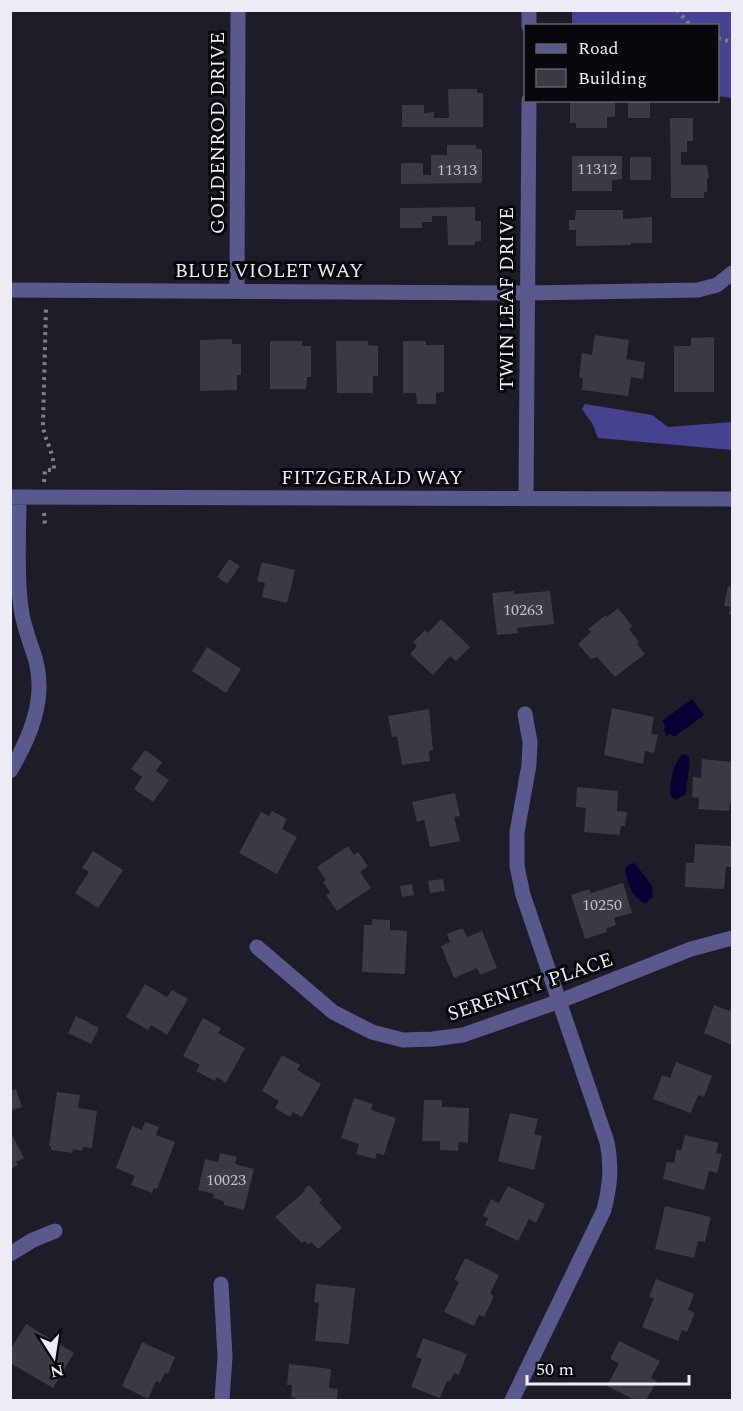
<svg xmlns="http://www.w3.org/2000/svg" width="743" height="1411" font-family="Spectral,serif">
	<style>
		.forest { fill: #46428f }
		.water { fill: #0b0033 }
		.building { fill: #3a3b47 }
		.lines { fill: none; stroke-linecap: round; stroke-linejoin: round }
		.path { stroke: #7f808a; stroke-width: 4; stroke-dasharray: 3 4.5; stroke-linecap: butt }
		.minor { stroke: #59598e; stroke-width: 15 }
		.labels { text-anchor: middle; stroke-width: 6; stroke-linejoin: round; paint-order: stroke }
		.number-label { font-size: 16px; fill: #bfc0c9 }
		.street-label { font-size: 20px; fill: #ebecf4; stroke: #07070c }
	</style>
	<rect width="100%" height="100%" fill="#1c1d28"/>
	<!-- forest -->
	<path class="forest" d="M572,11H732V98L718,96V26L572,25Z
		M585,404L652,415L668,427L732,422V450L598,438L592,423L582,409Z"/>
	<!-- water -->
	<path class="water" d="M692,699L704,715L674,737L670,733L667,736L664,731L665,725L662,721Z
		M682,754L689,756C691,769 686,780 686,794L675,800L670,795C670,780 673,766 682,754Z
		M635,863L652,886L653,897L645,904C631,896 628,884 625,869L629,865Z"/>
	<!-- building -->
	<path class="building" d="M448,89H477V93H483V127H402V105H424V113L434,112V118H449Z
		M615,100V117H607V128H576V123H570V101Z
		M628,100H650V118H628Z
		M670,118H693V141H687V152H681V165H707L709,178H707V192H704V198H671Z
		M447,145H476V149H482V183L401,184V163H423V175H431V155H447Z
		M572,156H622V179L612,180V191H572Z
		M630,157H651V180H630Z
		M475,207V221H481V241H475V245H448L447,216H432V222H422V228H400V208Z
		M576,210H623V219L652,217V243H631V245L576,246V230H569V220H575Z
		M595,335L629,340L626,359L645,362L643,379L631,377L628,396L582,390L583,378L579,377L582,353L592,355Z
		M714,337V392H674V346H691V338Z
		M232,339V344H241V375H237V390L200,391V340Z
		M270,341H302V346H311V377H307L306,389H270Z
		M336,341H368V345L378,346V376H373V393H337Z
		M403,341H426V345H444V392L436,393V404H417L416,393H403Z
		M229,559L240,566L227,584L217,577Z
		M262,562L295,570L287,603L262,597L265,583L257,581Z
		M728,586L732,587V615L729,614L731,607L724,606Z
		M514,591V594L550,591L554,624L517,628L518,633L497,635L492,593Z
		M618,608L632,626L629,629L639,642L637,644L645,654L615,677L597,657L591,659L578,644L591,632L588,629L606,615L607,617Z
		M441,619L470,647L456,661L450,656L433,675L410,654L417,646L413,642L425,630L428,633Z
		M207,647L241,669L226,693L192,671Z
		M612,708L654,717L651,734L658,735L654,753L645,751L643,764L604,755Z
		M429,709L433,750L429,751L430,761L402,765L397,736L392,737L388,716Z
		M145,750L162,762L156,771L169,780L153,802L134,789L142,777L131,769Z
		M702,759L732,762V802H730L729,811L698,809L699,798L692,797L693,777L701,778Z
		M577,787L618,791L617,811L627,812L625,826H621L620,835L584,832L586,808L576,807Z
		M455,793L460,816L454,817L460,841L430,847L424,820L417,822L412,802Z
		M272,811L287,819L282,829L297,837L277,874L239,853L261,812L269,816Z
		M695,844L732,846V867H726L724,889L685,887L686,863H694Z
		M348,846L354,855L358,852L368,866L360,872L371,888L337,911L326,895L330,892L323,882L326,880L317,867Z
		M93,851L123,870L98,908L75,893L89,872L82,868Z
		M443,879L445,891L430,893L428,881Z
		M623,883L632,913L614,918L616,925L606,929L607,932L585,939L571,895L589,889L591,893Z
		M412,884L414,895L402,897L400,886Z
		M372,919L390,920V930L407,931L405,974L362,972L364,925H372Z
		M463,928L467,937L482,931L497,968L480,975L477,968L454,978L441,946L450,942L447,934Z
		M145,984L167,997L172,990L188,999L167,1035L151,1025L148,1030L126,1017Z
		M714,1005L730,1011L732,1005V1045L704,1033Z
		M76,1016L99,1028L91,1044L68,1033Z
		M203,1018L221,1028L218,1033L245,1048L226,1083L217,1077L215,1081L196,1071L200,1065L183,1056Z
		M282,1055L300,1065L297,1070L321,1084L302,1117L293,1112L290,1117L275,1108L279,1101L262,1091Z
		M676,1062L712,1076L704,1097L698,1095L691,1113L653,1099L662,1075L670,1078Z
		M16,1089L22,1107L10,1111V1091Z
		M57,1092L80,1095L78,1108L97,1111L92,1148L83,1147L82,1151L73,1149L72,1153L51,1150V1146H49Z
		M354,1098L373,1104L371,1110L396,1118L384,1155L377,1153L375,1159L356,1154L359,1144L341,1138Z
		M424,1100H442V1107L469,1108L468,1143L459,1142L458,1151L440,1150V1141H422Z
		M510,1113L538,1119L534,1134L542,1136L534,1170L498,1161Z
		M145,1122L159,1127L156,1135L175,1142L157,1189L154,1188L152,1193L131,1185L135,1176L116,1168L132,1126L142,1130Z
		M10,1131L24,1158L16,1162L18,1165L10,1169Z
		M685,1135L719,1143L716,1153L722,1154L717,1173L709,1171L704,1190L663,1179L667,1162L674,1163L677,1149L681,1151Z
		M220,1153L237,1157L235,1164L254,1169L244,1210L224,1205V1201L213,1198L214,1194L198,1190L205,1159L218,1162Z
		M309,1185L322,1200L319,1202L342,1228L318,1249L311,1242L308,1245L305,1241L302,1243L275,1217L305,1191L304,1189Z
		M508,1186L545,1204L536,1223L529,1219L518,1241L485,1225L488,1218L483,1216L491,1199L499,1203Z
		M665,1206L711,1217L705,1242L698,1241L694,1258L655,1249Z
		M465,1258L499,1275L490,1293L494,1296L484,1317L479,1315L474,1326L444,1312L459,1282L454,1280Z
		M656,1279L694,1294L688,1310L695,1313L687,1332L682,1330L678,1341L642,1327L654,1298L649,1297Z
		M316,1284L355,1288L349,1344L315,1341L319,1303L314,1302Z
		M26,1324L74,1353L53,1388L10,1363V1350Z
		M423,1338L467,1354L459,1375L454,1373L450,1382L447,1381L440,1398L411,1387L422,1359L416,1357Z
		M619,1341L660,1361L651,1378L657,1381L646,1400H635L607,1386L619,1363L610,1359Z
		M142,1342L175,1357L168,1374L165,1373L160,1383L156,1381L148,1399L122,1386Z
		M289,1364L331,1369L329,1388L338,1389L337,1400H296V1398L291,1397L292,1385H287Z"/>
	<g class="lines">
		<!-- path -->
		<path class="path" d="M677,10L691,26
			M718,38L732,42
			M44,482L45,470H54C54,451 44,440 43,425L46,306
			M44,513L45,525"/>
		<!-- minor -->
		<path class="minor" d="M529,26V10
			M10,290L527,293L698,290L717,285L732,273
			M237,291L238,10
			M10,497L732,499
			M526,499L529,100
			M10,771C30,738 46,700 36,661C31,644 23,626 21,608C16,571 19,533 19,497
			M257,947L333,1012L372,1032L403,1040L433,1039L463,1035L560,1001L691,949L732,938
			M10,1254L33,1240L55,1231
			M221,1284L225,1357L222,1400
			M512,1400L604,1210C610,1186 612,1166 607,1142L523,895L517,866V832L529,765L530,742L525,714"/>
	</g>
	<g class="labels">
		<!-- number labels -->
		<g class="number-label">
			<text x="597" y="174">11312</text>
			<text x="457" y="175">11313</text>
			<text x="523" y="615">10263</text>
			<text x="602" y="910">10250</text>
			<text x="226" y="1185">10023</text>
		</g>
		<!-- street labels -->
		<g class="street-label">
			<text transform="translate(217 133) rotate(-90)" y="7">GOLDENROD DRIVE</text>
			<text x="269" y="277">BLUE VIOLET WAY</text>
			<text transform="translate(506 299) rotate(-90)" y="7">TWIN LEAF DRIVE</text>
			<text x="372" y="484">FITZGERALD WAY</text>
			<text transform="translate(530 986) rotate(-19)" y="7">SERENITY PLACE</text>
		</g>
	</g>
	<!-- border -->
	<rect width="743" height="1411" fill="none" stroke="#ebecf4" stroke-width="24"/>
	<!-- legend -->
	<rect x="524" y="24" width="195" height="78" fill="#07070c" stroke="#626369" stroke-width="1.5"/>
	<rect x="536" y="44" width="30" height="9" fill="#59598e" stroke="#626369" stroke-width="1.5"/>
	<text x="578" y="54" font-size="18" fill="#ebecf4">Road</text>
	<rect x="536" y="69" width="30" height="18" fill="#3a3b47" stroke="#626369" stroke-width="1.5"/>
	<text x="578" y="84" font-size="18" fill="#ebecf4">Building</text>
	<!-- north arrow -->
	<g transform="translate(54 1357) rotate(168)" stroke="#07070c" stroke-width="4.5" paint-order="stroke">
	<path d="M0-4.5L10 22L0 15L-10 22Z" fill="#ebecf4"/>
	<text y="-9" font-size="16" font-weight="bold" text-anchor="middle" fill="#ebecf4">N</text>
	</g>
	<!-- scale -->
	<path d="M527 1375v9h162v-9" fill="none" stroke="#ebecf4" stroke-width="3"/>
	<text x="536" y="1375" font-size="18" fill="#ebecf4" stroke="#07070c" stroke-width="4.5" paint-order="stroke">50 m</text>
</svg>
